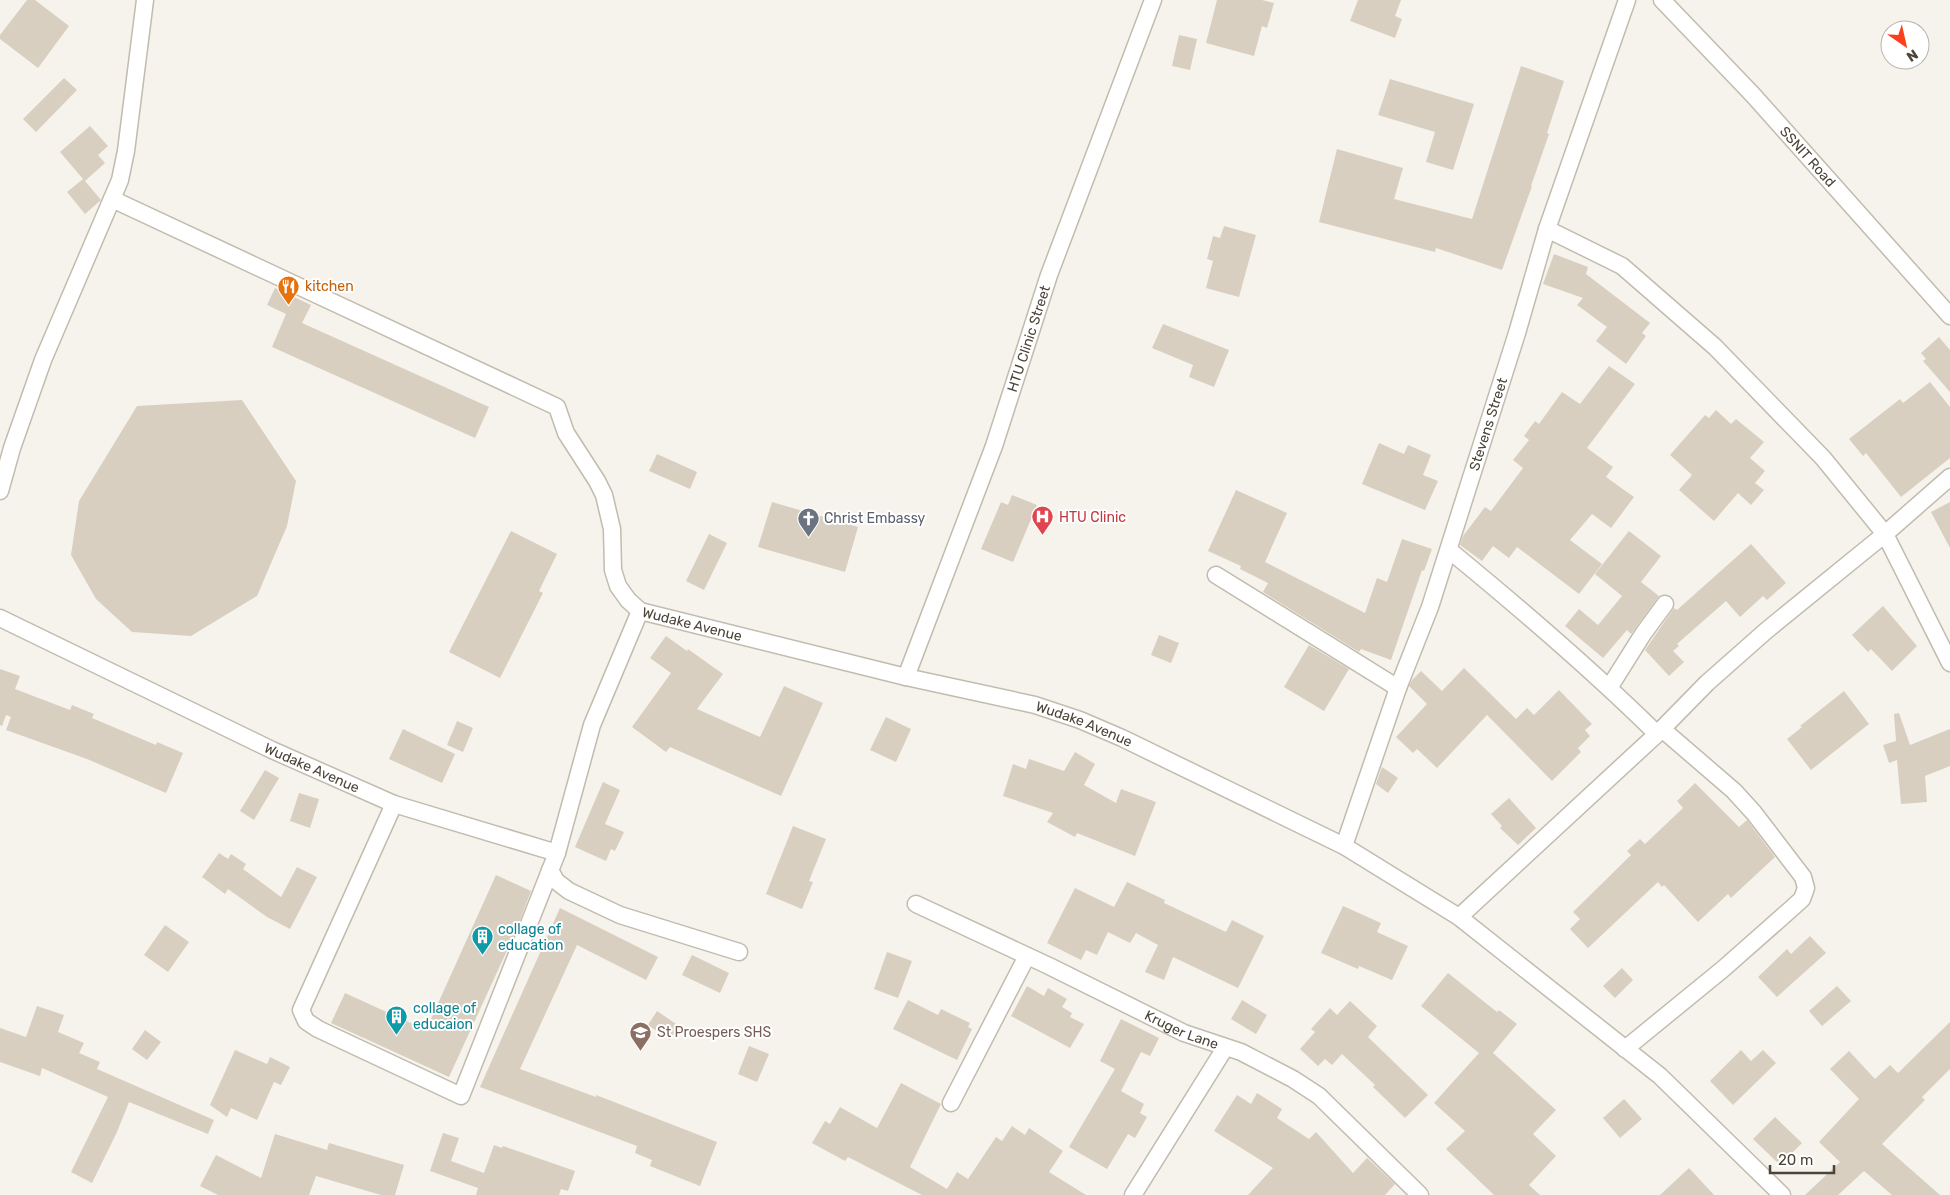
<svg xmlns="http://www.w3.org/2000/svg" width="1950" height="1195" font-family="Rubik,sans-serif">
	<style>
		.building { fill: #d8cfc1 }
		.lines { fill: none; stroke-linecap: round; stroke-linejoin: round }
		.street-casing { stroke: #c2bbae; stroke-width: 19 }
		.street { stroke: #fff; stroke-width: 16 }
		.labels { text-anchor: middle; stroke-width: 4; stroke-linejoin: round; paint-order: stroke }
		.street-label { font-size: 14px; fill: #4b4439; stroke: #fff }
		.food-label { font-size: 14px; fill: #c56008; stroke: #fff; text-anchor: start }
		.health-label { font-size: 14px; fill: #be3a42; stroke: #fff; text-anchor: start }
		.worship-label { font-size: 14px; fill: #5b616d; stroke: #fff; text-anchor: start }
		.culture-label { font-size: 14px; fill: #0d838f; stroke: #fff; text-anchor: start }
		.education-label { font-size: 14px; fill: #785e54; stroke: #fff; text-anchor: start }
	</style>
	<rect width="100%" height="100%" fill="#f6f3ec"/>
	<!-- building -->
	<path class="building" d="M27,0H35L69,26L38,68L0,39V35Z
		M1217,0H1262L1274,3L1267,28L1262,26L1254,56L1206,43Z
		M1358,0H1401L1395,16L1402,19L1395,38L1350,21Z
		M1179,35L1197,39L1190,70L1172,66Z
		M1521,66L1564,81L1547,133L1549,134L1531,186H1532L1502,270L1436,248L1435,252L1319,222L1337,149L1403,168L1394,199L1472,219Z
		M64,78L77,90L36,132L23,119Z
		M1390,79L1474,104L1453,170L1426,162L1435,132L1378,115Z
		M90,126L108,146L98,155L105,163L85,181L101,200L85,214L67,192L83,179L60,152Z
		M1224,226L1256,235L1239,297L1206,288L1213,261L1207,259L1213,236L1220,238Z
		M1554,254L1588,267L1586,274L1650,323L1642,333L1646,336L1626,364L1596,341L1607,327L1577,305L1583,298L1543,284Z
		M275,288L311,305L302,323L489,407L475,438L272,347L286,314L267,305Z
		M1163,324L1229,350L1214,387L1189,377L1193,365L1152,348Z
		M1939,337L1950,350V392L1923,361L1926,359L1921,353Z
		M1609,366L1635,384L1587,448L1613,467L1606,477L1634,497L1611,528L1592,514L1570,540L1602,564L1579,594L1517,547L1509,558L1493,546L1482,561L1460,545L1463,536L1485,507L1491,511L1523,468L1513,460L1529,440L1524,436L1535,421L1539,424L1562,392L1580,404Z
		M1930,382L1950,407V458L1901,497L1866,453L1863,456L1849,439L1900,399L1903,403Z
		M242,400L296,481L287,526L257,596L191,636L132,632L96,599L71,555L79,501L137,406Z
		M1716,410L1731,424L1736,419L1764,442L1750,458L1765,471L1755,483L1764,490L1751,505L1738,493L1714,521L1679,490L1692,475L1670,455L1705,415L1709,418Z
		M1379,443L1404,454L1408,445L1431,455L1423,475L1438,481L1425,510L1362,484Z
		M657,454L697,472L690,489L649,471Z
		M1236,490L1287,513L1265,562L1365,613L1377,578L1387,582L1402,539L1432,549L1424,571L1422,570L1391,660L1361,649L1359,652L1263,592L1268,583L1240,569L1241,566L1208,551Z
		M1012,495L1037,505L1013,562L981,549L1001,502L1008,505Z
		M772,502L858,527L845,572L758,547Z
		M1950,502V548L1931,512Z
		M511,531L557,554L539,591L543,593L500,678L449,652Z
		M1629,531L1661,556L1641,582L1659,596L1631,634L1627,630L1603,658L1565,626L1579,609L1598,625L1622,596L1595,574Z
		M709,534L727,543L704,590L686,581Z
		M1751,544L1786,583L1767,600L1763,596L1740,617L1726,601L1677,644L1679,646L1673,651L1684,662L1669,676L1645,650L1674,608L1677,610Z
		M1883,606L1917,646L1892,671L1871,649L1868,652L1852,635Z
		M1159,635L1179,643L1171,663L1151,655Z
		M666,636L687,651L688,649L723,674L697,709L760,737L784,686L823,703L781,796L670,747L666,752L632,727L671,673L650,658Z
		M1309,645L1349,669L1324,711L1284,687Z
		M1464,668L1516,719L1527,708L1534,715L1559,690L1592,724L1585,730L1590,736L1578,748L1581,752L1552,781L1487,715L1437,768L1417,749L1413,753L1396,737L1427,704L1409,686L1412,680L1421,671L1442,691Z
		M0,669L20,676L15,689L70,710L72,705L94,714L92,718L156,745L157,742L183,753L166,793L87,759L6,730L11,717L6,715L2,726L0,725Z
		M1844,691L1869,724L1811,770L1787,739L1802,727L1800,726Z
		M1899,713L1910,745L1950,729V766L1925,776L1927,802L1901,804L1897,760L1889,763L1883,745L1896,741L1894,714Z
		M886,717L911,729L896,762L870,750Z
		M457,721L473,728L463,752L447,745Z
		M403,729L455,754L442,783L389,759Z
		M1075,752L1095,764L1084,785L1116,803L1121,789L1156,802L1135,856L1077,833L1075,837L1047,822L1053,813L1003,796L1013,764L1026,769L1029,759L1064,771Z
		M1382,767L1398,778L1388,793L1376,784Z
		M265,770L279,778L254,820L240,811Z
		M603,782L620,790L605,824L624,832L615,851L611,849L606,861L575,847Z
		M1695,783L1739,827L1747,820L1775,857L1731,898L1728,894L1698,922L1664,885L1662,887L1658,882L1588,948L1570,929L1580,919L1573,912L1631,855L1627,851L1640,839L1645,844L1683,808L1677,801Z
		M299,793L319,799L310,828L290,821Z
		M1509,798L1536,828L1518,845L1500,828L1502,826L1491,814Z
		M793,826L826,839L809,881L813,882L802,909L766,894Z
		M219,853L228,859L231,854L246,864L243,869L281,897L297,867L317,877L290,929L267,917L228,889L225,894L202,877Z
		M496,875L531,891L515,933L449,1077L331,1023L345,993L426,1030Z
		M1127,882L1165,900L1164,903L1226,932L1232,920L1264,936L1238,988L1173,957L1164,980L1145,972L1158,945L1136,933L1130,943L1108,932L1097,955L1086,950L1081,960L1047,943L1075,888L1114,907Z
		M1343,906L1381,923L1377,932L1408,946L1392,980L1359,966L1358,969L1321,953Z
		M560,908L658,957L646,980L577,945L520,1069L596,1097V1095L717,1142L700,1186L650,1166L652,1160L635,1153L637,1146L480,1087Z
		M165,925L189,942L168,972L144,955Z
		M1810,936L1826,953L1777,997L1758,977L1787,949L1791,954Z
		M887,952L912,961L898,998L874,989Z
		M692,955L729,973L720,993L682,975Z
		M1622,968L1633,980L1615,998L1603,986Z
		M1448,973L1497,1012L1499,1010L1517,1024L1493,1053L1556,1110L1533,1134L1556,1156L1529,1185L1540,1195H1494L1446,1149L1465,1131L1434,1103L1479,1053L1421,1006Z
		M1027,986L1044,996L1048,988L1067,999L1062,1007L1072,1013L1070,1017L1084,1024L1070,1048L1011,1016Z
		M1837,986L1851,1001L1822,1026L1809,1011Z
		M908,1000L938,1015L941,1009L970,1023L968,1027L972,1029L957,1060L893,1029Z
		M1242,1000L1267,1015L1256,1034L1231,1019Z
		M1350,1001L1377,1026L1368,1037L1428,1095L1405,1118L1373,1087L1375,1085L1342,1054L1332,1065L1325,1059L1318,1066L1300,1049L1315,1032L1311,1029L1330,1008L1337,1015Z
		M37,1006L64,1015L58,1032L84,1043L79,1053L100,1062L97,1069L214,1120L208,1134L129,1102L117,1132L92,1183L71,1172L108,1097L42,1068L40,1076L0,1062V1028L26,1037Z
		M657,1011L679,1026L670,1040L648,1025Z
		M1121,1019L1159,1038L1150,1056L1141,1052L1121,1091L1144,1104L1140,1113L1147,1117L1135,1138L1128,1134L1107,1169L1069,1147L1115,1069L1100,1061Z
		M1950,1022V1069L1922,1097L1925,1100L1882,1144L1940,1195H1892L1864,1171L1838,1195H1805L1840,1162L1819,1142L1859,1099L1830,1069L1849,1051L1875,1079L1890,1065L1898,1073Z
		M145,1030L161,1042L147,1060L132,1049Z
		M749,1046L769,1054L757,1082L738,1074Z
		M235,1050L267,1064L270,1057L290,1067L281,1085L274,1082L257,1120L231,1108L227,1117L210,1105Z
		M1741,1050L1751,1061L1763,1050L1776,1063L1733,1105L1710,1081Z
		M901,1083L941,1104L910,1167L947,1189L957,1172L968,1179L996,1137L1002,1141L1012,1126L1025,1135L1029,1128L1063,1151L1049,1172L1086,1195H922L848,1157L845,1161L812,1143L825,1121L830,1124L840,1107L877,1128Z
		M1257,1093L1282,1109L1277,1118L1309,1139L1316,1132L1353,1173L1367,1158L1395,1184L1385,1195H1248L1273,1168L1214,1131L1237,1095L1251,1104Z
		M1624,1099L1642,1119L1620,1138L1603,1118Z
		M1775,1117L1802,1143L1780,1165L1753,1139Z
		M443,1133L459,1138L451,1161L484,1173L494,1145L502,1148L503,1146L575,1171L568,1191L561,1189L559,1195H476L478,1188L430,1171Z
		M275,1134L327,1150L329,1143L404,1165L395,1195H381L316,1176L309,1195H218L200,1186L216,1155L261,1178Z
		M1689,1168L1714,1195H1660Z"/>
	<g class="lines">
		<defs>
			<g id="street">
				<path id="s1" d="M1662,0L1753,95L1950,316"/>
				<path d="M112,199L557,407L566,433L597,481L604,495L612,529L613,570L618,586L628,600L640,611"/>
				<path d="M1547,229L1622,266L1715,347L1823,458L1885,534L1950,663"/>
				<path d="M0,491L12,448L43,360L120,180L126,151L145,0"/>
				<path d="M1449,550C1521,609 1591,669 1657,734"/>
				<path d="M1216,575L1398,688"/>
				<path id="s2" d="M0,618L272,750L394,804L557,853L592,725L640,611L906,677L1035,705L1080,720L1122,738L1344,846L1459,917L1660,1076L1782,1195"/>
				<path id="s3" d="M906,677L994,446L1049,275L1153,0"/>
				<path d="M1609,688L1643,634L1665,604"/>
				<path d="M394,804L301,1010L306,1021L318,1029L461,1096L557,853"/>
				<path id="s4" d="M1344,846L1398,688L1430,607L1517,333L1547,229L1627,0"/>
				<path d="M550,870L556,881L569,891L620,915L739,952"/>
				<path id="s5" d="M916,904L1049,966L1184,1033L1241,1052L1293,1079L1319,1096L1420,1195"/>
				<path d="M1459,917L1657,734L1707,683L1767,630L1885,534L1950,477"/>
				<path d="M1625,1049L1723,969L1791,909L1802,899L1806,888L1803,877L1754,813L1734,791L1662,729"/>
				<path d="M951,1103L1027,956"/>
				<path d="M1133,1195L1225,1048"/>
			</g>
		</defs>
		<!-- street casing -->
		<use href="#street" class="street-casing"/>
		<!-- street -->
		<use href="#street" class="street"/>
	</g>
	<!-- icons -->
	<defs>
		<symbol id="restaurant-pin" viewBox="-11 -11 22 30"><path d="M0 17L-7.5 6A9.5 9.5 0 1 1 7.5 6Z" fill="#e8710a" stroke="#fff"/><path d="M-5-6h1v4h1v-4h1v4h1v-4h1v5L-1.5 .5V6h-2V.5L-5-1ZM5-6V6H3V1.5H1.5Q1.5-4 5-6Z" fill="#fff"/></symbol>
		<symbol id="hospital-pin" viewBox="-11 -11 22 30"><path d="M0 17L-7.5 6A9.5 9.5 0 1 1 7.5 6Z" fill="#e0444e" stroke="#fff"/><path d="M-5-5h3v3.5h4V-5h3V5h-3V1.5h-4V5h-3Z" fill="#fff"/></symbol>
		<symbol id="church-pin" viewBox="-11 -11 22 30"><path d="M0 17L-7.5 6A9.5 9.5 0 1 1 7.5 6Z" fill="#6b7280" stroke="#fff"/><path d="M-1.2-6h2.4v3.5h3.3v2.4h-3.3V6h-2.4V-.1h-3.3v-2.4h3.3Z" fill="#fff"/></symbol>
		<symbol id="building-pin" viewBox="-11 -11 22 30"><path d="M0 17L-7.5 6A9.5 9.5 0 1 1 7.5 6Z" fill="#0f9aa8" stroke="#fff"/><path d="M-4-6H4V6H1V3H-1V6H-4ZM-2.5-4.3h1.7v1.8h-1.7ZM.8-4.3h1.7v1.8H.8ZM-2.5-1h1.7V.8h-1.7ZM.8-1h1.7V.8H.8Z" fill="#fff"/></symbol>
		<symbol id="school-pin" viewBox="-11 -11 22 30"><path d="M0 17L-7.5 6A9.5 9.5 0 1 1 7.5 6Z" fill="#8d6e63" stroke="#fff"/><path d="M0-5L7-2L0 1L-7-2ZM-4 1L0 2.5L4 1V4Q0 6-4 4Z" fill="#fff"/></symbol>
	</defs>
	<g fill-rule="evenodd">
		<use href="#restaurant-pin" x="276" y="274" width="25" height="34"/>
		<use href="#hospital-pin" x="1030" y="504" width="25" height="34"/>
		<use href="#church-pin" x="796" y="506" width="25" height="34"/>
		<use href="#building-pin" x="470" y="924" width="25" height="34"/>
		<use href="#building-pin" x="384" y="1004" width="25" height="34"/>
		<use href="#school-pin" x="628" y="1020" width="25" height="34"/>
	</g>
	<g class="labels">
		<!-- street labels -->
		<g class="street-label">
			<text dy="5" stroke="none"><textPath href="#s1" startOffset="214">SSNIT Road</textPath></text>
			<text dy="5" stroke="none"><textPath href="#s3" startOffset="360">HTU Clinic Street</textPath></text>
			<text dy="5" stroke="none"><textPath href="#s4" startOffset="446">Stevens Street</textPath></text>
			<text dy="5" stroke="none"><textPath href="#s2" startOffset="916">Wudake Avenue</textPath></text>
			<text dy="5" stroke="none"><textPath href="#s2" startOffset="1321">Wudake Avenue</textPath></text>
			<text dy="5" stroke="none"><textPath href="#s2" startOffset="346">Wudake Avenue</textPath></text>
			<text dy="5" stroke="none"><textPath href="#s5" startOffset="294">Kruger Lane</textPath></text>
		</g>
		<!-- food labels -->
		<g class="food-label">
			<text x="305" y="291">kitchen</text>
		</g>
		<!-- health labels -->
		<g class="health-label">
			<text x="1059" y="522">HTU Clinic</text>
		</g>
		<!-- worship labels -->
		<g class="worship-label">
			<text x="824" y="523">Christ Embassy</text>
		</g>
		<!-- culture labels -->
		<g class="culture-label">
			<text x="498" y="934">collage of<tspan x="498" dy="16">education</tspan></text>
			<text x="413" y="1013">collage of<tspan x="413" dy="16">educaion</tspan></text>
		</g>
		<!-- education labels -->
		<g class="education-label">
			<text x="657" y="1037">St Proespers SHS</text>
		</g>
	</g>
	<!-- north arrow -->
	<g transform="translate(1905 45) rotate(146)"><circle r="24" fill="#ffffff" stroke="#b7b4b0"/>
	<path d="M0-4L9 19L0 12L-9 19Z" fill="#fc3f1d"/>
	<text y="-8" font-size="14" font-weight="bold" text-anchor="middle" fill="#4b4439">N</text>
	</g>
	<!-- scale -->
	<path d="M1770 1165v8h64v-8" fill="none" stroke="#4b4439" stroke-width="2.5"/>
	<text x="1778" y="1165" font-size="15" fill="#4b4439" stroke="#ffffff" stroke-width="4" paint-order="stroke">20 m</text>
</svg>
